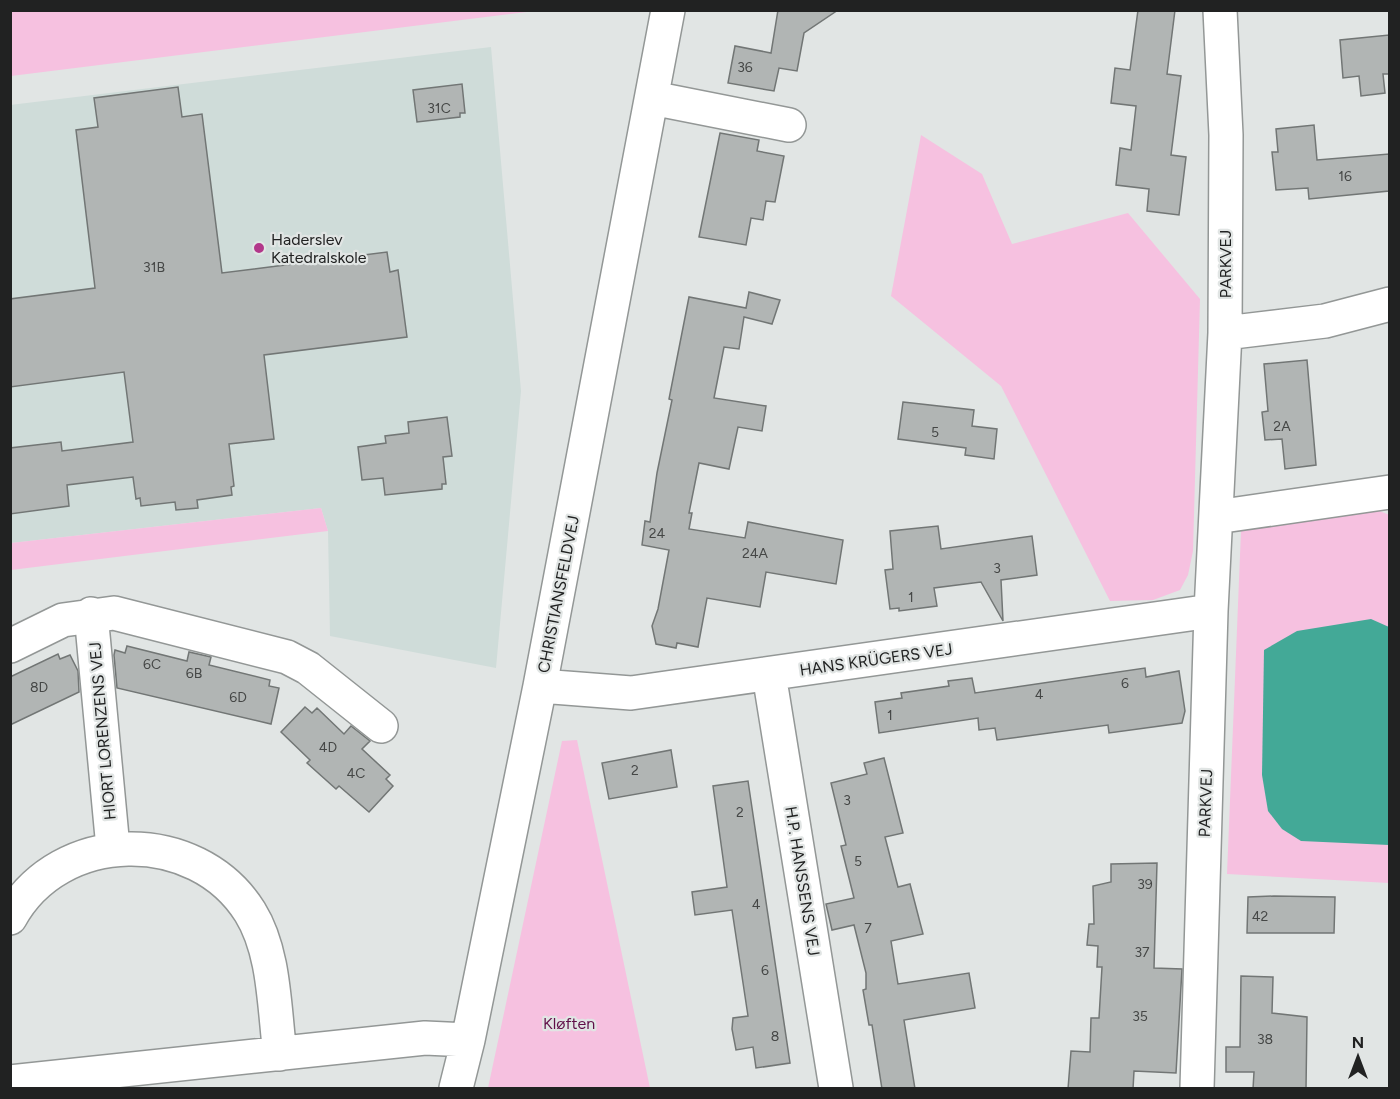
<svg xmlns="http://www.w3.org/2000/svg" width="1400" height="1099" font-family="Figtree,sans-serif">
	<style>
		.built { fill: #cfdcd9 }
		.green { fill: #f6c1e0 }
		.water { fill: #43a997 }
		.building { fill: #b1b5b4; stroke: #727675; stroke-width: 1.5 }
		.lines { fill: none; stroke-linecap: round; stroke-linejoin: round }
		.minor-casing { stroke: #939796; stroke-width: 36 }
		.minor { stroke: #fff; stroke-width: 33 }
		.poi-dot { fill: #b2378a; stroke: #e1e5e4; stroke-width: 2 }
		.labels { text-anchor: middle; stroke-width: 4.5; stroke-linejoin: round; paint-order: stroke }
		.number-label { font-size: 14px; fill: #454746 }
		.poi-label { font-size: 16px; fill: #212222; stroke: #e1e5e4; text-anchor: start }
		.street-label { font-size: 16px; fill: #212222; stroke: #e1e5e4 }
		.park-label { font-size: 16px; fill: #600e48; stroke: #e1e5e4 }
	</style>
	<rect width="100%" height="100%" fill="#e1e5e4"/>
	<!-- built -->
	<path class="built" d="M491,47L521,391L496,668L330,636L328,531L321,508L11,543L10,105Z"/>
	<!-- green -->
	<path class="green" d="M11,10H535V11L11,76Z
		M921,135L982,174L1012,244L1128,213L1200,299L1193,551L1188,575L1180,590L1153,600L1110,601L1001,386L891,296Z
		M1368,507L1390,515L1389,883L1227,874L1241,531Z
		M321,508L328,531L11,570V543Z
		M577,740L650,1088H488L562,741Z"/>
	<!-- water -->
	<path class="water" d="M1371,619L1389,627V845L1301,841L1282,829L1268,811L1262,775L1264,650L1297,631Z"/>
	<!-- building -->
	<path class="building" d="M778,10H838L804,33L797,71L779,68L774,91L728,83L735,46L771,53Z
		M1138,10H1175L1167,74L1181,76L1171,155L1186,157L1179,215L1147,211L1149,189L1116,185L1120,148L1131,150L1136,106L1111,103L1115,68L1130,70Z
		M1389,35V74H1383L1385,93L1361,96L1359,76L1343,78L1340,40Z
		M462,84L465,113H460V117L417,122L413,90Z
		M178,87L182,117L202,114L222,273L387,252L390,272L398,270L407,337L264,355L274,439L229,444L234,486L231,487L232,495L197,500L198,508L176,510L175,502L141,506L140,498L136,499L133,477L67,485L69,506L10,514V448L61,442L62,451L133,442L124,372L10,387V299L95,288L76,130L98,127L94,98Z
		M1314,125L1317,160L1389,154V191L1309,199L1308,188L1276,190L1272,152H1278L1276,129Z
		M720,133L759,140L757,151L784,156L775,202L766,201L763,220L751,218L746,245L699,237Z
		M749,292L780,300L772,324L744,317L739,349L724,347L714,398L766,406L762,431L738,427L729,469L699,463L689,513H692L689,529L745,538L748,522L843,540L836,584L766,572L760,607L707,598L698,647L677,643L676,648L656,644L652,626L658,609L669,550L642,545L645,521L650,522L657,473L672,400L669,399L689,297L746,308Z
		M1307,360L1316,465L1285,469L1282,439L1265,440L1262,412L1268,411L1264,364Z
		M903,402L974,410L972,426L997,429L994,459L965,455L966,448L898,439Z
		M447,417L452,456L443,457L446,484H442V489L385,495L383,478L362,480L358,447L386,443L385,436L409,433L408,422Z
		M938,526L941,549L1032,536L1037,575L1001,580L1003,621L981,582L934,588L937,606L899,611V608L890,609L885,570L893,569L890,531Z
		M127,646L187,661L189,652L211,657L209,665L270,680L269,686L279,688L271,724L117,688L114,655L115,650L125,653Z
		M58,654L60,659L70,655L78,671L79,692L10,725V677Z
		M1145,668L1146,677L1179,671L1185,711L1182,723L1109,733L1108,725L997,740L995,728L979,730L978,718L879,733L875,702L902,698L901,693L949,686L948,681L972,678L975,693Z
		M305,707L312,713L317,708L344,734L351,726L370,741L362,749L390,775L386,779L393,786L369,812L339,786L336,789L307,763L310,760L281,732Z
		M671,750L677,787L609,799L602,763Z
		M884,758L903,833L885,837L898,887L910,884L923,934L891,941L898,984L969,973L975,1008L904,1020L915,1089H882L872,1025H869L863,990L866,989V973L854,925L832,930L826,904L854,898L841,846L846,845L831,783L867,774L864,763Z
		M748,781L790,1063L756,1068L753,1047L736,1050L732,1029L733,1018L748,1016L732,910L695,915L692,892L727,887L713,786Z
		M1157,863L1154,968L1182,969L1176,1073L1134,1071L1133,1089H1068L1071,1051L1090,1052L1091,1018H1099L1102,967H1097L1098,946L1087,945L1089,924H1094L1093,886L1111,882V864Z
		M1274,896L1335,897L1334,933H1247L1248,897Z
		M1241,976L1273,977L1272,1013L1307,1017L1306,1089H1253L1254,1072H1226V1047H1240Z"/>
	<g class="lines">
		<defs>
			<path id="minor" d="M652,98L789,125
				M1225,333L1325,321L1390,304
				M1216,517L1390,492
				M91,614L113,848
				M10,646L63,620L114,613L287,657L308,668L381,726
				M769,674L836,1088
				M540,686L631,693L1211,611
				M10,918C59,828 196,826 250,912C275,952 274,1008 280,1054
				M10,1082L425,1038L468,1040
				M456,1088L468,1040L540,686L668,10
				M1197,1088L1211,611L1225,333L1226,135L1220,10"/>
		</defs>
		<!-- minor casing -->
		<use href="#minor" class="minor-casing"/>
		<!-- minor -->
		<use href="#minor" class="minor"/>
	</g>
	<!-- markers -->
	<circle class="poi-dot" cx="259" cy="248" r="6"/>
	<g class="labels">
		<!-- number labels -->
		<g class="number-label">
			<text x="745" y="72">36</text>
			<text x="439" y="113">31C</text>
			<text x="1345" y="181">16</text>
			<text x="154" y="272">31B</text>
			<text x="1282" y="431">2A</text>
			<text x="935" y="437">5</text>
			<text x="657" y="538">24</text>
			<text x="755" y="558">24A</text>
			<text x="997" y="573">3</text>
			<text x="911" y="602">1</text>
			<text x="152" y="669">6C</text>
			<text x="194" y="678">6B</text>
			<text x="1125" y="688">6</text>
			<text x="39" y="692">8D</text>
			<text x="1039" y="699">4</text>
			<text x="238" y="702">6D</text>
			<text x="890" y="720">1</text>
			<text x="328" y="752">4D</text>
			<text x="635" y="775">2</text>
			<text x="356" y="778">4C</text>
			<text x="847" y="805">3</text>
			<text x="740" y="817">2</text>
			<text x="858" y="866">5</text>
			<text x="1145" y="889">39</text>
			<text x="756" y="909">4</text>
			<text x="1260" y="921">42</text>
			<text x="868" y="933">7</text>
			<text x="1142" y="957">37</text>
			<text x="765" y="975">6</text>
			<text x="1140" y="1021">35</text>
			<text x="775" y="1041">8</text>
			<text x="1265" y="1044">38</text>
		</g>
		<!-- poi labels -->
		<g class="poi-label">
			<text x="271" y="245">Haderslev<tspan x="271" dy="18">Katedralskole</tspan></text>
		</g>
		<!-- street labels -->
		<g class="street-label">
			<text transform="translate(1225 264) rotate(-90)" y="6">PARKVEJ</text>
			<text transform="translate(558 594) rotate(-79)" y="6">CHRISTIANSFELDVEJ</text>
			<text transform="translate(876 659) rotate(-8)" y="6">HANS KRÜGERS VEJ</text>
			<text transform="translate(102 731) rotate(-95)" y="6">HIORT LORENZENS VEJ</text>
			<text transform="translate(1205 803) rotate(-88)" y="6">PARKVEJ</text>
			<text transform="translate(803 881) rotate(81)" y="6">H.P. HANSSENS VEJ</text>
		</g>
		<!-- park labels -->
		<g class="park-label">
			<text x="569" y="1029">Kløften</text>
		</g>
	</g>
	<!-- border -->
	<rect width="1400" height="1099" fill="none" stroke="#212222" stroke-width="24"/>
	<!-- north arrow -->
	<g transform="translate(1358 1057)" stroke="#e1e5e4" stroke-width="4.5" paint-order="stroke">
	<path d="M0-4.5L10 22L0 15L-10 22Z" fill="#212222"/>
	<text y="-9" font-size="16" font-weight="bold" text-anchor="middle" fill="#212222">N</text>
	</g>
</svg>
